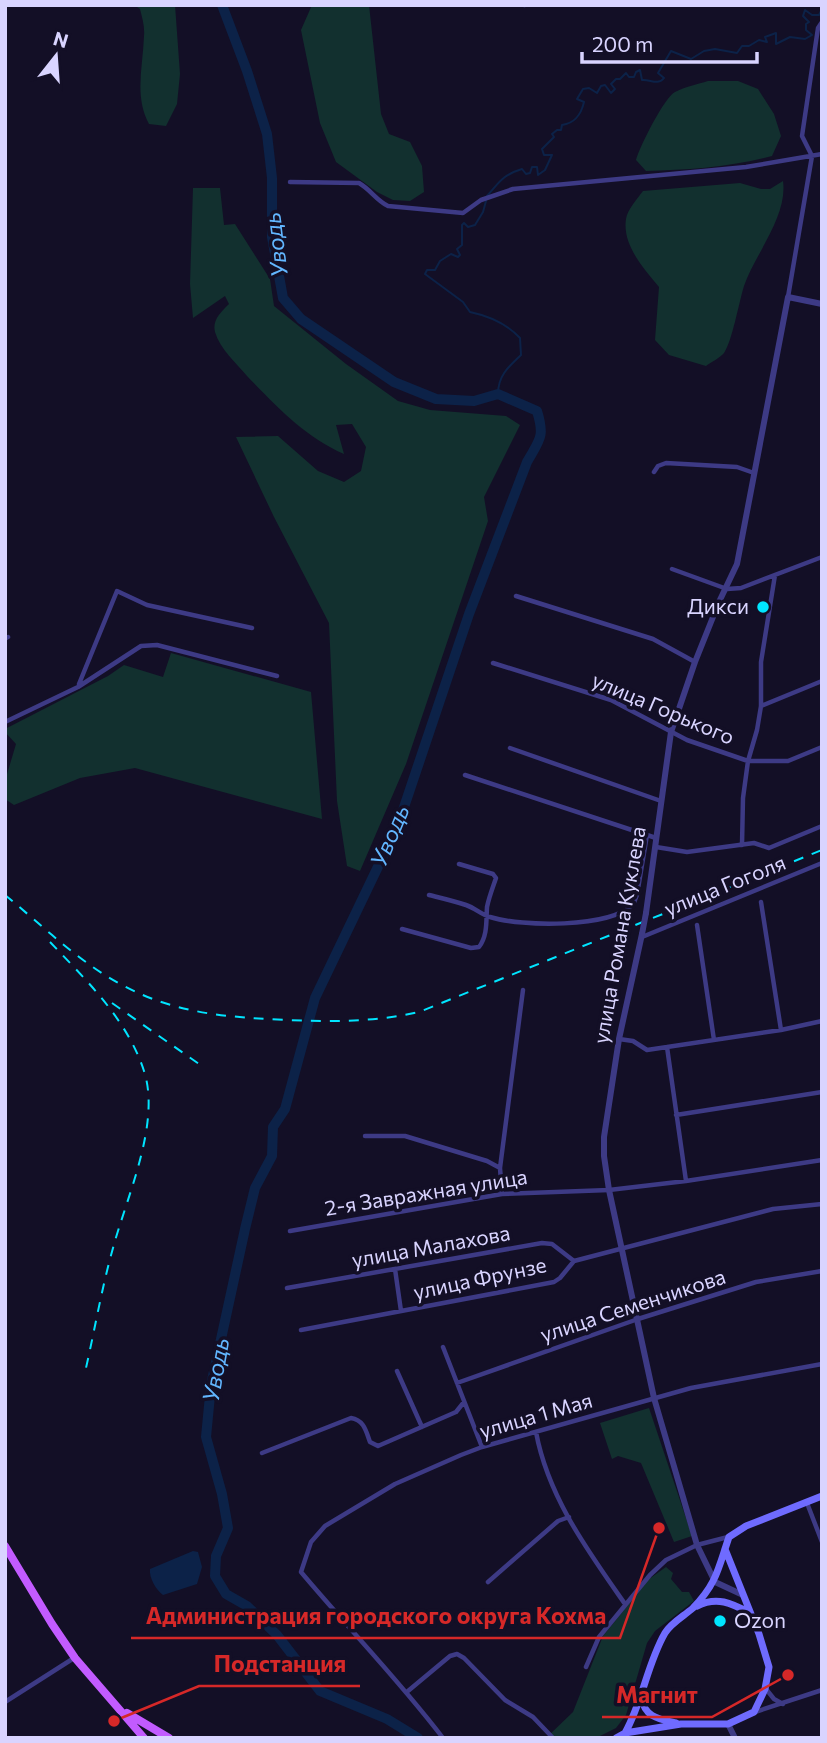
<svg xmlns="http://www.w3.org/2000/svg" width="827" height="1743" font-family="Commissioner,sans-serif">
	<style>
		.green { fill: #12302f }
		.water { fill: #0c2248 }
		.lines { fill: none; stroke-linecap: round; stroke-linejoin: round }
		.stream { stroke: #0c2248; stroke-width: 2 }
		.river { stroke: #0c2248; stroke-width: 10 }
		.minor { stroke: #3d3a85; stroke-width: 4.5 }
		.tertiary { stroke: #3d3a85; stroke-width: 6 }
		.secondary { stroke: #6f6bff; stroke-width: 7 }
		.primary { stroke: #c25bff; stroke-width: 8 }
		.rail { stroke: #00e5ff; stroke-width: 2; stroke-dasharray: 10 9; stroke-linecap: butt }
		.tertiary-bridge { stroke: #3d3a85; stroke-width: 6 }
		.poi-dot { fill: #00e5ff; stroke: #130f26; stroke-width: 2.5 }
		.labels { text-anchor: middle; stroke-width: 7; stroke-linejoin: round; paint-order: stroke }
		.poi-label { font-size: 21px; fill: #d9d4ff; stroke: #130f26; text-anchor: end }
		.street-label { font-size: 21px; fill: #d9d4ff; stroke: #130f26 }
		.water-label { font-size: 23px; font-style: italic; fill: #62b6ff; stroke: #130f26 }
		.leader { fill: none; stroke: #d62828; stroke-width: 2.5 }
		.callout-dot { fill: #d62828; stroke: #130f26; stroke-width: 2.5 }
		.callout-label { font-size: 23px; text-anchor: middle; font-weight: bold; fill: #d62828; stroke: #130f26; stroke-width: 7; stroke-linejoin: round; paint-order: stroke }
	</style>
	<rect width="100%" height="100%" fill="#130f26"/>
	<!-- green -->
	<path class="green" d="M134,5H175L180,74L177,104L166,126L149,124C134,97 143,66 144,36C145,27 142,17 140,9Z
		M312,5H369L381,114L389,134L410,142L422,166L424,192L410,201L393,200L377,192L336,162L320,123L301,30Z
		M708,81H738L758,89L774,114L781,136L772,156C731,167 688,170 646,171L636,160C640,146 664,98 675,92C685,87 698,84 708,81Z
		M783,181C788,216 755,254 744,286C739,302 732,342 724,353C720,358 711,362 706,366L669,355L655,340L659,287C644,269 622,245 626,219C627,210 638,198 643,191L740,183L761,189H770Z
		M193,188H220L224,225L235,224L270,279L274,306L346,364L398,401L430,410L506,416L520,425L484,497L488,521L406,764L360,871L347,866L337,801L329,623L274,517L236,437L278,436L318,471L344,482L361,471L366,447L352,424L336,425L344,454C305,437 276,406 247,376C236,363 220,349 215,332C212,320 221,312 229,304L225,296L193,318L190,284Z
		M171,653L311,692L322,819L135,768L80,778L14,805L5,799V781L16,744L5,732V729L108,676L124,665L163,677Z
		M649,1408L692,1536L674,1542L641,1463L618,1456L612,1459L600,1423Z
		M666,1567L673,1573L671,1579L682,1592H689L694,1601L655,1631L647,1643L626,1715L616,1728L596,1738H546L573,1712L603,1636L649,1579Z"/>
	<!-- water -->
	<path class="water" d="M193,1551L198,1552L202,1567L197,1584L163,1595C156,1590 149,1578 150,1569Z"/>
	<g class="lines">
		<!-- stream -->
		<path class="stream" d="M487,196C499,183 502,175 522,169L526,174L530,173L532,167H537L538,175L545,170L552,155H544L542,149L554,137L552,134L557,130H561L562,125C575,123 581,115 584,102L577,99L583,89L589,88L597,93L601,86L605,85L611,93L615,89L611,84L616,79H620L626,73L629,77H634L636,72L640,70L642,80C650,79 658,86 664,78L658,73L671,51L691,59L704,51L715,49L737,53L742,46H749L759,40L767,42L765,37L776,33V44L790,37L805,39L812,35L806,30V24L809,22L803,16L805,10L812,15H819L822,9
			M486,201L483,212L475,225L468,227L464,223L462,225V245L457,249L460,255L458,257L451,254L440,261L435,270H427L425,274L463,302L470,312C489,316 506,323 520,338L521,355C508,367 498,376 498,394"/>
		<!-- river -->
		<path class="river" d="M222,5L247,71L267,134L272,178V237L283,298L301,319L394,382L436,399L474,401L498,394L537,411C545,437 540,439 527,462L469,614L398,825L315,998L285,1109L273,1127L272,1156L255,1188L245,1229L211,1385L206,1437L222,1494L228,1528L216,1556L215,1576L226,1594L247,1606L277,1635L320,1691L387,1719L418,1738"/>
		<!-- minor -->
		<path class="minor" d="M524,5H525
			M290,182L359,183C371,190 376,200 388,206L463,213L481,200L513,189L746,167L822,154
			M788,297L812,156L802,136L818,28L822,22
			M654,472L658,466L666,463L737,467L754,473
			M672,569L727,589L741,588L822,557
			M516,596L653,639L695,662
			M5,639L8,637
			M493,663L611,700L687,740L748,761H788L822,747
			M79,684L117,591L147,605L252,628
			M761,706L822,681
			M5,722L78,687L141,646L157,645L277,676
			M510,748L661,801
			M465,775L656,838
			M742,845L743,798L748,761L757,730L761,706V662L775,575
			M656,847L687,852L754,843L769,848L822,826
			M429,895C441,898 454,901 466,905C475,908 482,915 490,917C523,927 607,928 633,905L637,895L647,835
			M761,902L781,1030
			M697,925L714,1040
			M402,929L471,948L479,947C488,935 486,920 487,907C489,897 493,887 496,878L493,874L459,864
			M642,937L822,863
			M619,1039L633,1041L647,1050L781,1030L822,1021
			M667,1047L686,1181
			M676,1115L822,1092
			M365,1136H405L487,1161L500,1168L502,1194
			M500,1168L523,990
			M290,1231L502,1194L609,1190L686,1181L822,1160
			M395,1269L401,1311
			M287,1288L542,1243L552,1244L574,1261
			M301,1330L554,1282L560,1278L574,1261L773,1209L822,1204
			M443,1347L482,1447
			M397,1371L422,1427
			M457,1383L638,1319L756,1282L822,1271
			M536,1432C548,1497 588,1551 625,1604
			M262,1453L351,1418C364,1420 366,1431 370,1442L378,1446L456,1412L464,1402
			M807,1503L822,1542
			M488,1582L558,1521L569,1517
			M586,1667L599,1637L650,1575L666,1560L697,1545L728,1537
			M766,1689L774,1699L783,1704
			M408,1691L450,1656L457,1654L464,1658L505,1700L533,1717L553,1738
			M5,1702L74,1658
			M755,1712L822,1690
			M443,1738C399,1680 348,1628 301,1572L311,1542L325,1526L395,1484L461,1455L482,1447L691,1388L822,1364"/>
		<!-- tertiary -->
		<path class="tertiary" d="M646,913L671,732L695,662L719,602L737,564L788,297L822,304
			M642,934L619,1039L604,1137V1156L609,1190L654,1398L697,1545L715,1582L743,1595
			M728,1724L735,1738"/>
		<!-- secondary -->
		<path class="secondary" d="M697,1606C717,1596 731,1603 750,1613
			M642,1698C644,1717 659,1719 676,1723
			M625,1733C643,1701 647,1664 665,1633C671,1623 684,1616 693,1608C717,1583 718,1569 729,1537L746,1526L822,1496
			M616,1738L625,1733L681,1724H728L754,1712L765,1689L769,1667L759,1634L725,1549"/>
		<!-- primary -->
		<path class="primary" d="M5,1546L52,1624L75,1658L144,1738
			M127,1713L169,1738"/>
		<!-- rail -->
		<path class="rail" d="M5,895C43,926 81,964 124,986C177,1014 227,1017 286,1020C331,1022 375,1022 419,1012L822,850
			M50,942C86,980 127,1019 144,1071C161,1123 127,1196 113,1248C102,1287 95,1328 86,1368
			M112,1003L199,1064"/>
		<!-- tertiary-bridge -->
		<path class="tertiary-bridge" d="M642,934L646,913"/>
	</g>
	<!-- markers -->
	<g class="poi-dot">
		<circle cx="763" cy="607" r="7"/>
		<circle cx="720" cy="1621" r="7"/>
	</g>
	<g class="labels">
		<!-- poi labels -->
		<g class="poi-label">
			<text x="749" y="614">Дикси</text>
			<text x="734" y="1628" text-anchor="start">Ozon</text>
		</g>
		<!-- street labels -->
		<g class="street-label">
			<text transform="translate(663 709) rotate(23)" y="7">улица Горького</text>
			<text transform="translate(725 886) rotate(-22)" y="7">улица Гоголя</text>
			<text transform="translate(620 935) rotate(-80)" y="7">улица Романа Куклева</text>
			<text transform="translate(426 1193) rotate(-9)" y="7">2-я Завражная улица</text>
			<text transform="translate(431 1247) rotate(-10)" y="7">улица Малахова</text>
			<text transform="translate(480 1279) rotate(-12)" y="7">улица Фрунзе</text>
			<text transform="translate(633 1306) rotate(-18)" y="7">улица Семенчикова</text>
			<text transform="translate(536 1416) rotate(-16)" y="7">улица 1 Мая</text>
		</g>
		<!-- water labels -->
		<g class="water-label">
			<text transform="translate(276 245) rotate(-97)" y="8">Уводь</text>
			<text transform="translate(390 836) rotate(-67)" y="8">Уводь</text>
			<text transform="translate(216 1370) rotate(-80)" y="8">Уводь</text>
		</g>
	</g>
	<!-- callouts -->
	<path class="leader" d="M659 1528L620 1638H131M114 1721L199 1686H360M788 1675L712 1717H602"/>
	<g class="callout-dot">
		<circle cx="659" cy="1528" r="7"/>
		<circle cx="114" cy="1721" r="7"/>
		<circle cx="788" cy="1675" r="7"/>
	</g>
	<g class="callout-label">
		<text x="376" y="1624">Администрация городского округа Кохма</text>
		<text x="280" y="1672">Подстанция</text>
		<text x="657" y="1703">Магнит</text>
	</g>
	<!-- border -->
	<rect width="827" height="1743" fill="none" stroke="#d9d4ff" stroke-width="14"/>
	<!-- north arrow -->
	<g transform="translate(56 56) rotate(17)" stroke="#130f26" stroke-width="5" paint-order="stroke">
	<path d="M0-5L12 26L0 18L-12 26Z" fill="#d9d4ff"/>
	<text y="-10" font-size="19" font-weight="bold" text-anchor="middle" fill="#d9d4ff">N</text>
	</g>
	<!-- scale -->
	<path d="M582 52v10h175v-10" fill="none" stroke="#d9d4ff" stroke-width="3.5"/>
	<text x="592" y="52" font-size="21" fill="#d9d4ff" stroke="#130f26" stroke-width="5" paint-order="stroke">200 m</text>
</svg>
